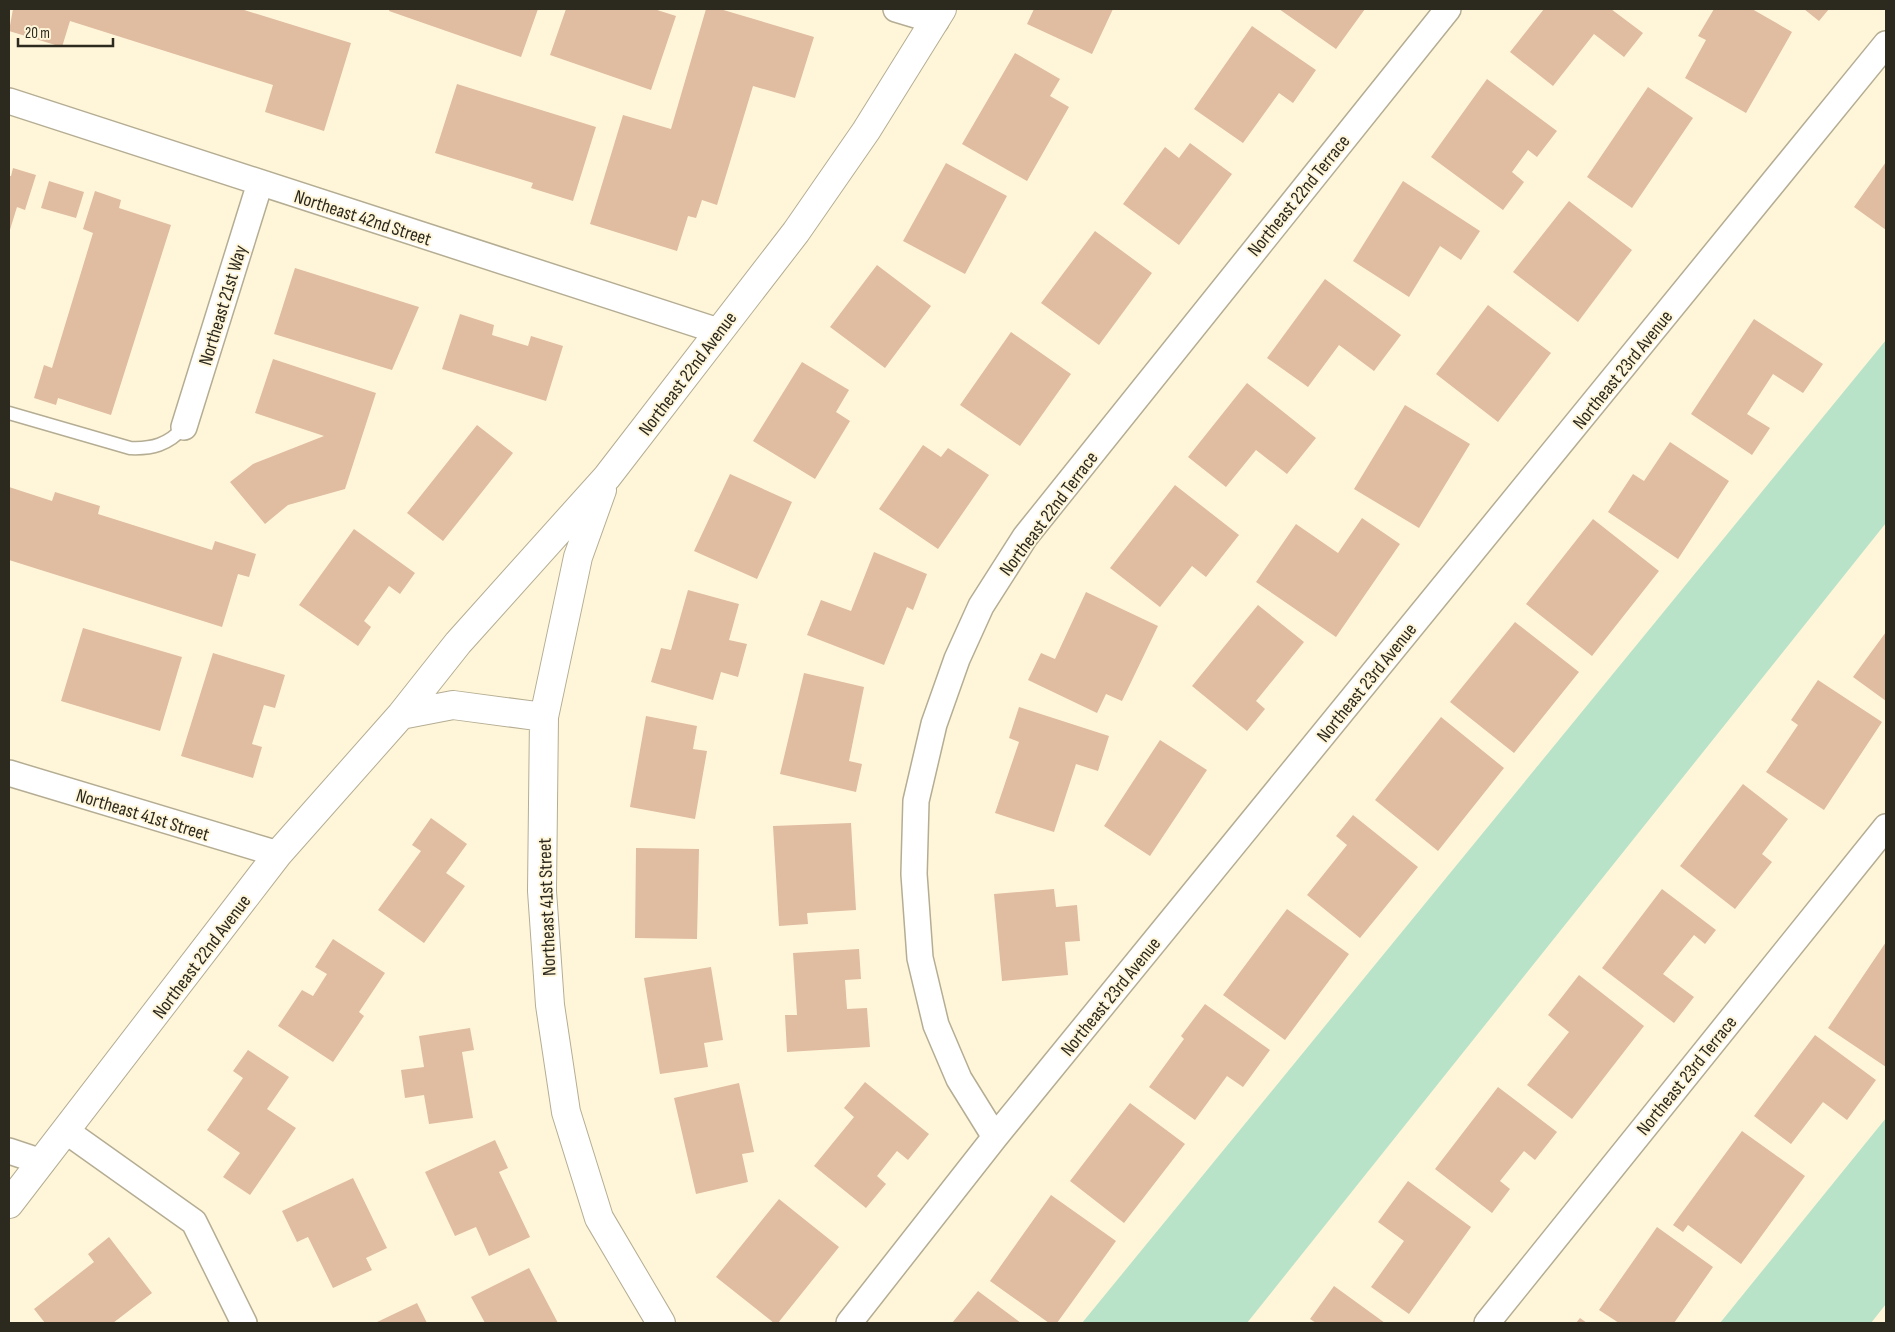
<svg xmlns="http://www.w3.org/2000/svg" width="1895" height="1332" font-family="'Sofia Sans Condensed',sans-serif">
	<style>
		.water { fill: #b9e3c9 }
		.building { fill: #e0bca0 }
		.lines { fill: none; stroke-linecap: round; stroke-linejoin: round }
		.service-casing { stroke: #b5ad93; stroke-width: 15 }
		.minor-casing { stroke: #b5ad93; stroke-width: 28 }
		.tertiary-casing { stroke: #b5ad93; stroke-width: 30 }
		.service { stroke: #fff; stroke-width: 12 }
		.minor { stroke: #fff; stroke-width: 25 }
		.tertiary { stroke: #fff; stroke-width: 28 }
		.labels { text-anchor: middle; stroke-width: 4; stroke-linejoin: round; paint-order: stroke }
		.street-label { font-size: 19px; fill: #2c291f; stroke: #fff6da }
	</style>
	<rect width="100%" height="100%" fill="#fff6da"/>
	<!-- water -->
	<path class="water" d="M1886,340V523L1247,1323H1082Z
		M1886,1118V1304L1871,1323H1720Z"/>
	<!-- building -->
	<path class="building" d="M13,9H241L351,43L324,131L265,112L273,85L70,21L62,47L9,31Z
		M390,9H538L521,57L389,11Z
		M566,9H654L676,16L651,90L550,55Z
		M706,9H720L814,37L795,98L753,86L717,205L702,200L696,218L688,216L677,251L590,224L623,115L671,129Z
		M1034,9H1113L1092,54L1027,24Z
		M1279,9H1365L1336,49Z
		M1544,9H1611L1643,33L1624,57L1594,34L1553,86L1510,52Z
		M1714,9H1752L1792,32L1746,113L1685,78L1706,40L1698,36Z
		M1804,9H1829L1819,21Z
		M1252,26L1316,70L1293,103L1279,93L1243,143L1194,109Z
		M1015,53L1060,79L1050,96L1069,107L1027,181L962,144Z
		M1487,79L1557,131L1537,157L1528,150L1512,172L1524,182L1503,210L1431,157Z
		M457,84L596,127L573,201L531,188L533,183L435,153Z
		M1648,87L1693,118L1632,208L1587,177Z
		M1190,143L1232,174L1179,245L1123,204L1165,147L1179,158Z
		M1886,162V230L1854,207Z
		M946,163L1007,196L965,274L903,241Z
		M13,168L36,175L25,210L17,207L9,233V176H11Z
		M49,181L84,192L76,218L41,208Z
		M1403,181L1480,231L1461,260L1440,246L1409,297L1353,261Z
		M95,191L121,200L119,208L171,225L111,415L58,398L56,405L34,398L44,365L52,368L93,233L83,229Z
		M1569,201L1632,250L1578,322L1513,272Z
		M1095,231L1152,273L1099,345L1041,303Z
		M877,265L931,306L885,368L830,327Z
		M295,268L419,307L392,370L274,334Z
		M1325,279L1401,335L1374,371L1339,345L1308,387L1267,358Z
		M1488,305L1551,353L1498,422L1436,374Z
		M460,314L494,325L492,335L528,346L531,336L563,346L546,401L442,369Z
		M1754,319L1823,364L1803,393L1773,374L1747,414L1770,428L1752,455L1691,414Z
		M1011,332L1071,374L1020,446L960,405Z
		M273,359L376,393L345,489L288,505L265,524L230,482L253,464L324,436L255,413Z
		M802,362L849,390L836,412L850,421L815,479L753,441Z
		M1247,383L1316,438L1287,474L1256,450L1226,487L1188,457Z
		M1405,405L1470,444L1419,528L1354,489Z
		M477,425L513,453L443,541L407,513Z
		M1670,442L1729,481L1678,559L1608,512L1633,474L1644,481Z
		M923,445L941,457L948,448L989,475L938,549L879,509Z
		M730,474L792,502L757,579L694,551Z
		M1175,485L1239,535L1206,577L1192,566L1160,607L1110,568Z
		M9,487L52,501L55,492L100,506L98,514L212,550L215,541L256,554L249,577L238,574L222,627L9,560Z
		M1362,518L1400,544L1336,637L1256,582L1296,524L1338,553Z
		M1593,519L1659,571L1592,656L1526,604Z
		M354,529L415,573L400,594L389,586L364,621L371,627L358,646L299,605Z
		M874,552L927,574L913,610L907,607L884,665L807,635L821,600L851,611Z
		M688,590L739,604L729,640L747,644L738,677L721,672L713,700L651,682L661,648L671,650Z
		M1086,592L1158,626L1122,701L1106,694L1097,713L1028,680L1041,653L1055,659Z
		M1258,605L1304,642L1256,701L1265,709L1247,731L1192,686Z
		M1515,622L1579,672L1514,753L1450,702Z
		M83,628L182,657L160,731L61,701Z
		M1886,632V701L1853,677Z
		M213,653L285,675L275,708L264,705L252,744L262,747L253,778L181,756Z
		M804,673L864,687L849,761L862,764L856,792L780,774Z
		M1818,680L1882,722L1824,810L1766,772L1798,725L1791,720Z
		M1019,707L1109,736L1098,771L1076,764L1054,832L995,813L1019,742L1009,738Z
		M646,716L697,726L693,749L707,751L695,819L630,807Z
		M1441,717L1504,768L1438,851L1375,800Z
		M1160,740L1207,770L1150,856L1104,826Z
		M1743,784L1788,819L1762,854L1772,862L1735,909L1680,866Z
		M1353,815L1418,867L1360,938L1307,895L1347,845L1336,836Z
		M431,818L467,844L446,873L465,886L424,943L378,910L421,851L412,845Z
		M851,823L856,910L807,913L808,924L779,926L773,826Z
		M636,848L699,849L697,939L635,938Z
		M1054,889L1056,907L1077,905L1080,941L1065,942L1068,975L1002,981L994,894Z
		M1662,889L1716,930L1705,944L1694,935L1663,974L1694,997L1674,1023L1602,968Z
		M1287,909L1349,954L1285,1040L1223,995Z
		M333,939L385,973L359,1012L364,1016L333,1062L278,1026L302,990L313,996L327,974L315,967Z
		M1886,942V1067L1828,1028Z
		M859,949L861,979L845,980L847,1009L867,1008L870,1047L787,1052L785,1015H797L793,953Z
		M711,967L723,1040L704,1043L708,1067L660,1074L644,978Z
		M1579,975L1644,1026L1572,1119L1527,1085L1569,1032L1548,1015Z
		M1205,1004L1270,1050L1243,1087L1227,1076L1195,1120L1149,1087L1184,1039L1181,1036Z
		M470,1028L474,1050L462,1052L473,1118L429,1124L424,1095L405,1098L401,1070L424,1067L419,1036Z
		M1815,1035L1876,1080L1847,1120L1823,1102L1791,1144L1754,1116Z
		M248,1050L289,1077L267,1109L296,1128L250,1195L223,1177L240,1153L207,1130L243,1078L233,1071Z
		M865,1082L929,1134L908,1160L897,1151L877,1176L886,1184L866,1208L814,1166L854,1117L844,1108Z
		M739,1083L754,1152L742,1154L748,1182L696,1194L674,1098Z
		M1498,1087L1557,1132L1535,1160L1524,1151L1500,1181L1510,1189L1492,1213L1435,1169Z
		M1130,1103L1185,1144L1124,1223L1070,1181Z
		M1742,1131L1805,1176L1741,1264L1688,1225L1683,1232L1673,1225Z
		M495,1140L508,1168L499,1172L530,1237L489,1256L476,1227L455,1236L425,1172Z
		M353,1178L387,1248L366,1258L372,1270L333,1288L308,1237L297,1242L282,1211Z
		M1408,1181L1471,1227L1409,1314L1371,1287L1404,1241L1378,1222Z
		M1051,1195L1116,1241L1057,1323H1049L990,1281Z
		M779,1199L839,1247L778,1323H774L716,1277Z
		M1657,1227L1713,1267L1674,1323H1619L1599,1310Z
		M109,1237L152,1293L113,1323H45L34,1309L94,1262L88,1254Z
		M529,1268L558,1323H485L471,1297Z
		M1334,1286L1385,1323H1316L1310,1319Z
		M978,1291L1021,1323H952Z
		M417,1303L427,1323H375Z
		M1580,1318L1587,1323H1576Z"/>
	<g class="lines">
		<defs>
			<path id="service" d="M9,413L130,448C152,449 168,445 184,427"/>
			<path id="minor" d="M896,9L936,21
				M9,101L718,331
				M184,427L260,183
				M9,773L278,854
				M66,1131L194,1222L244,1323
				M995,1137L959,1079L936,1025L920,958L914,874L916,801L934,724L957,659L981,606L1025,537L1448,9
				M9,1151L42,1162
				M849,1323L995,1137L1886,44
				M1487,1323L1886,827"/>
			<path id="tertiary" d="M602,490L578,557L544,717L542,891L550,1005L566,1112L599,1218L661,1323
				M401,715L453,705L544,717
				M9,1204L278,854L401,715L458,643L607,477L796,232L866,131L942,9"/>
		</defs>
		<!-- service casing -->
		<use href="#service" class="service-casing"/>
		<!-- minor casing -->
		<use href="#minor" class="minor-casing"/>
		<!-- tertiary casing -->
		<use href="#tertiary" class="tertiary-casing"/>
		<!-- service -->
		<use href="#service" class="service"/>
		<!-- minor -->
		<use href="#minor" class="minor"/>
		<!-- tertiary -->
		<use href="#tertiary" class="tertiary"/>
	</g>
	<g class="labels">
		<!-- street labels -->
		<g class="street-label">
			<text transform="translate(1298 195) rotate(-51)" y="7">Northeast 22nd Terrace</text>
			<text transform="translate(363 217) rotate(18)" y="7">Northeast 42nd Street</text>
			<text transform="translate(222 305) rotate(-73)" y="7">Northeast 21st Way</text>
			<text transform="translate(1622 369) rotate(-51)" y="7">Northeast 23rd Avenue</text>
			<text transform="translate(687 373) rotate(-53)" y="7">Northeast 22nd Avenue</text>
			<text transform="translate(1048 513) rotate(-53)" y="7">Northeast 22nd Terrace</text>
			<text transform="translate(1366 682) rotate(-51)" y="7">Northeast 23rd Avenue</text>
			<text transform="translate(143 814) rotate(17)" y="7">Northeast 41st Street</text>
			<text transform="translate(546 907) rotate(-92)" y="7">Northeast 41st Street</text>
			<text transform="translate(201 956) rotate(-53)" y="7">Northeast 22nd Avenue</text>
			<text transform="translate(1110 996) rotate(-51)" y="7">Northeast 23rd Avenue</text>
			<text transform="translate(1686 1075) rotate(-51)" y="7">Northeast 23rd Terrace</text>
		</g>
	</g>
	<!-- border -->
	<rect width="1895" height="1332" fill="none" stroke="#2c291f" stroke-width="20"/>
	<!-- scale -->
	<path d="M18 38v8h95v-8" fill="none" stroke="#2c291f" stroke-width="2.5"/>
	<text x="25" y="38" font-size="15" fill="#2c291f" stroke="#fff6da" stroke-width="4" paint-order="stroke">20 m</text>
</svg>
